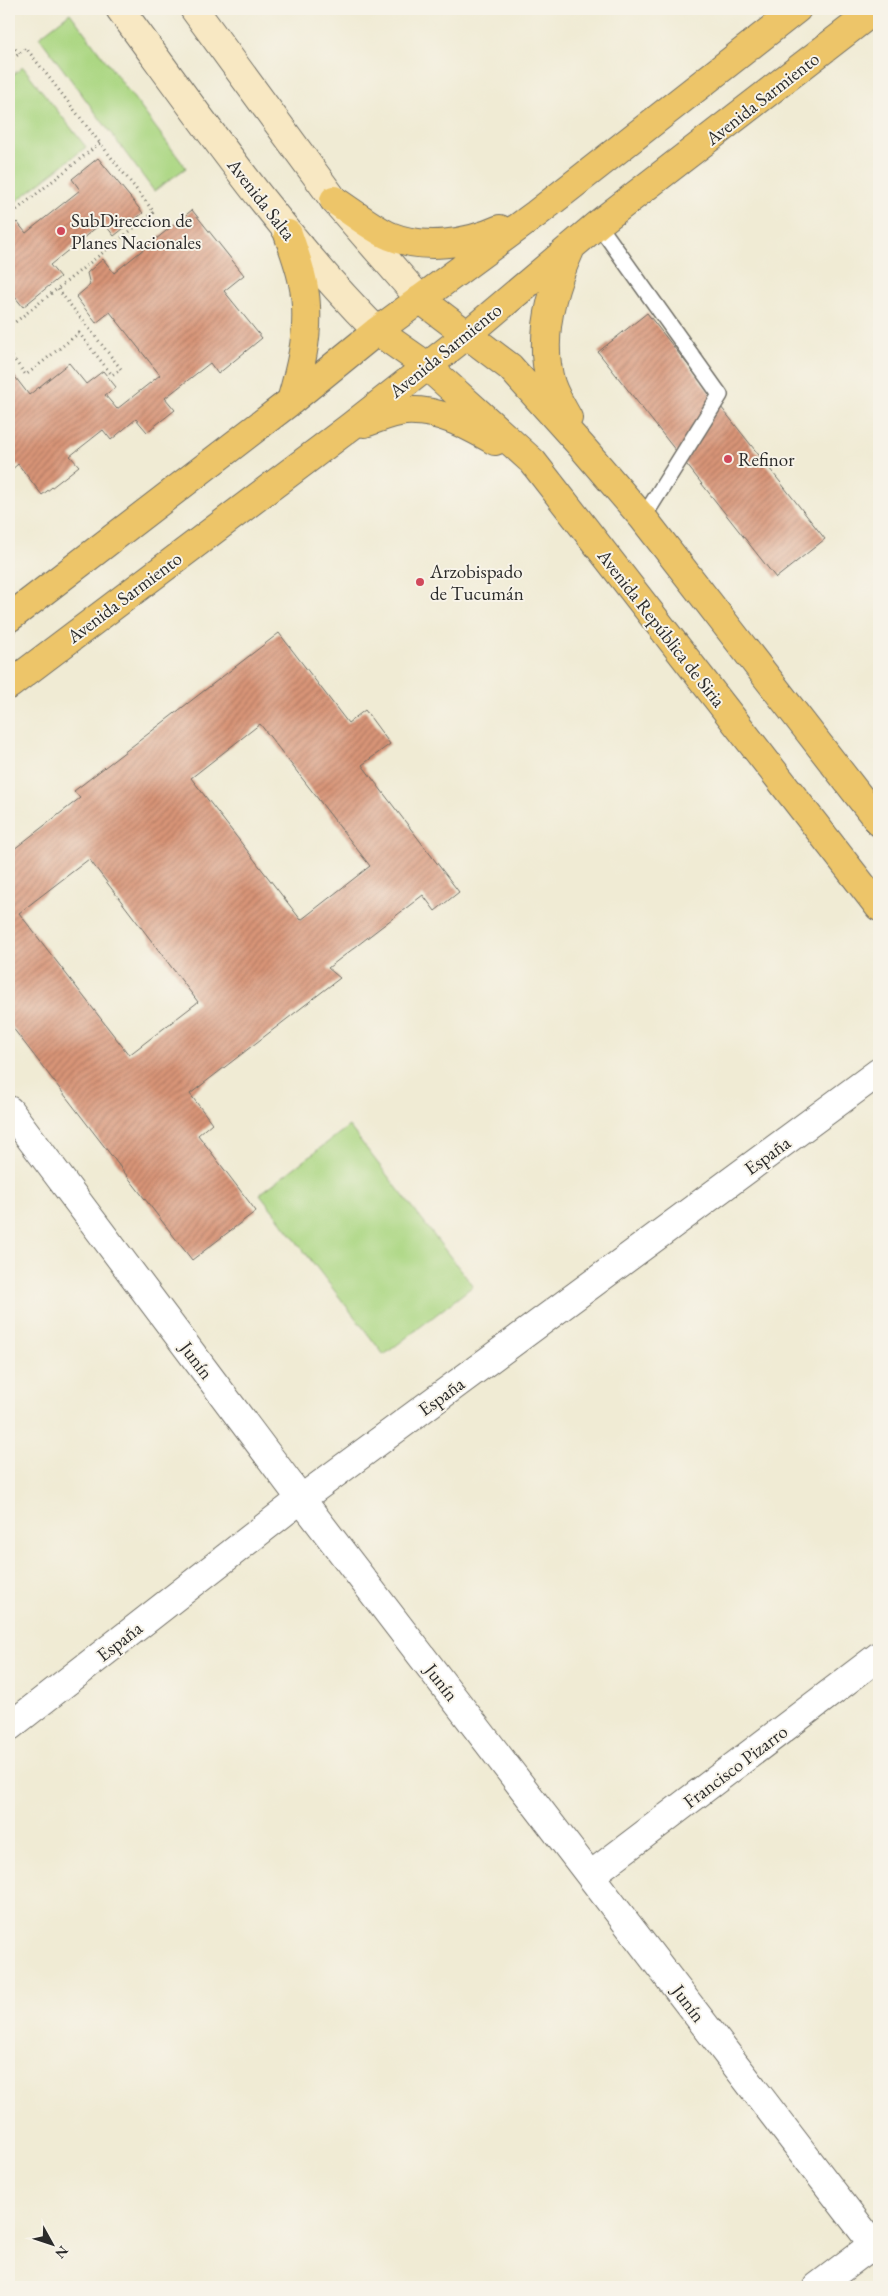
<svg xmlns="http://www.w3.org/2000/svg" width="888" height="2296" font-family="'EB Garamond',serif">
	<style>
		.grass { fill: #acd783; stroke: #6c8157 }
		.building { fill: url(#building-hatch); fill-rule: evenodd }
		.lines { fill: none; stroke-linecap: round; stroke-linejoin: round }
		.lane-casing { stroke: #706e66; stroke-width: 18 }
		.street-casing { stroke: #706e66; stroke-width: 30 }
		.secondary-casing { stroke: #706e66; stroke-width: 30 }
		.primary-casing { stroke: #706e66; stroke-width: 30 }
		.path { stroke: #706e66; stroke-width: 3; stroke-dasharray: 1 4; stroke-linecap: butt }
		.lane { stroke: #fff; stroke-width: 15 }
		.street { stroke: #fff; stroke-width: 28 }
		.secondary { stroke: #f8e8c3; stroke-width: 28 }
		.primary { stroke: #edc569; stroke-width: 28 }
		.poi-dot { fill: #d1495b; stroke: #f7f3e8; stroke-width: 2 }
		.labels { text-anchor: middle; stroke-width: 4; stroke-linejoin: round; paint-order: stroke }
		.street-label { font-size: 19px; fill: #2b2b2b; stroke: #f7f3e8 }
		.poi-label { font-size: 19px; fill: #2b2b2b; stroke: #f7f3e8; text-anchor: start }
	</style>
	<defs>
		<pattern id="building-hatch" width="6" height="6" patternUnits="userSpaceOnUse" patternTransform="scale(1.25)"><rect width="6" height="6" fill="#d89477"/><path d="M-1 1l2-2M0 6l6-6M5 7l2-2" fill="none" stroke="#af7962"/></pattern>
	</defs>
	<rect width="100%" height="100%" fill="#f7f3e8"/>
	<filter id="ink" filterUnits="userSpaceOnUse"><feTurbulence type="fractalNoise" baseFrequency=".02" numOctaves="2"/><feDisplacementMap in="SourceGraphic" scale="10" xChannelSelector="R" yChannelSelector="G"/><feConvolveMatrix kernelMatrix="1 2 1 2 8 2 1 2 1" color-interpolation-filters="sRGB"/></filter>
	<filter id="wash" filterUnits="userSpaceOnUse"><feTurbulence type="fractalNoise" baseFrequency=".0096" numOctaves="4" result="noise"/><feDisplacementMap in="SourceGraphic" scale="20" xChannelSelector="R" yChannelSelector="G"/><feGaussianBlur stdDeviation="1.12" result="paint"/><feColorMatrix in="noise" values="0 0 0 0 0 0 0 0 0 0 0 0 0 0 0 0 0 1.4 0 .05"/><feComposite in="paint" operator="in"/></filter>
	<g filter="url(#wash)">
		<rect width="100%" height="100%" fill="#f0ebd4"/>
		<!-- grass -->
		<path class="grass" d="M70,13L186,168L154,191L39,37Z
			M23,67L86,147L9,207V78Z
			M349,1126L473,1286L384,1355L260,1194Z"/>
		<g id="blocks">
			<!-- building -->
			<path class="building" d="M98,158L143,213L114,236L103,222L50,265L60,277L23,307L11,292L9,294V229L17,222L26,233L80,190L72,179Z
				M192,210L244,275L224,291L262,338L218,374L210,363L165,398L175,410L147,432L136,419L111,440L103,430L70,456L79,466L42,495L18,464L9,472V369L29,395L69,363L86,384L103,371L116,387L105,395L117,409L160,375L110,312L96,323L76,297L90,285L87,273L103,259L114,273Z
				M647,313L825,539L776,578L598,352Z
				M279,633L348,723L365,710L390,744L362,765L459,892L435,911L423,895L328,968L340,978L190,1094L212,1123L198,1135L256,1211L192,1260L9,1023V853L80,798L74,791ZM260,724L370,866L301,920L191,778ZM89,859L198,1002L129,1055L19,913Z"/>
		</g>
	</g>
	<g filter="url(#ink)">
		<use href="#blocks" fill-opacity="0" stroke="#706e66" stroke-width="1"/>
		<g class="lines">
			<defs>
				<path id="lane" d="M598,224L720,395L643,518"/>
				<path id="street" d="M9,1110L301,1499L879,2252
					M9,1727L301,1499L879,1072
					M591,1875L879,1656
					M817,2287L879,2240"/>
				<path id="secondary" d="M120,9C202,120 280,233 377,331
					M194,9L334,200L420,299"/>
				<path id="primary" d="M334,200C351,211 372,228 390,236C424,250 467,244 500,229
					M288,234C296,257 305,281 306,306C308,338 300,370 291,401
					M420,299L510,367L582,447L643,518L879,822
					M377,331L427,366L533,462L879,907
					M568,418C562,407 555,396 551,384C538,338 551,291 570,250
					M364,423C377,419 392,412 405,411C438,409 467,425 495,441
					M9,618L291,401L377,331L536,214L797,9
					M9,685L350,427L468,334L598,224L876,9"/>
			</defs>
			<!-- lane casing -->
			<use href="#lane" class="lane-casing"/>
			<!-- street casing -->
			<use href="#street" class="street-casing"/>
			<!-- secondary casing -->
			<use href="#secondary" class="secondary-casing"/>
			<!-- primary casing -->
			<use href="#primary" class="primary-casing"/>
			<!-- path -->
			<path class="path" d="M9,41L19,54
				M9,62L26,48L100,143
				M9,216L100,143L154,212L9,327
				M9,353L26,375L79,333L112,375L121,369L57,288"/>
			<!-- lane -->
			<use href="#lane" class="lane"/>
			<!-- street -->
			<use href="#street" class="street"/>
			<!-- secondary -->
			<use href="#secondary" class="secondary"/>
			<!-- primary -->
			<use href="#primary" class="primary"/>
		</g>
	</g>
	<!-- markers -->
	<g class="poi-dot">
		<circle cx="61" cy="231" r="5"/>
		<circle cx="728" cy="459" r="5"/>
		<circle cx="420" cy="582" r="5"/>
	</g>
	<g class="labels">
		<!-- street labels -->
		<g class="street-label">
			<text transform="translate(762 98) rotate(-38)" y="7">Avenida Sarmiento</text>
			<text transform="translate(262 199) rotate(52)" y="7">Avenida Salta</text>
			<text transform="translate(445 350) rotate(-39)" y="7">Avenida Sarmiento</text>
			<text transform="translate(124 597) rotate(-37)" y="7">Avenida Sarmiento</text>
			<text transform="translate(662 628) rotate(52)" y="7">Avenida República de Siria</text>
			<text transform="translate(767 1155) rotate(-36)" y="7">España</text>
			<text transform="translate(197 1360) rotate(53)" y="7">Junín</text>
			<text transform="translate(441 1396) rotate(-36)" y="7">España</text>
			<text transform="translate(119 1641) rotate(-38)" y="7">España</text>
			<text transform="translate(442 1682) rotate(52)" y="7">Junín</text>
			<text transform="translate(735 1766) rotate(-37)" y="7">Francisco Pizarro</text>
			<text transform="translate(689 2003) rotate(53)" y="7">Junín</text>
		</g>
		<!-- poi labels -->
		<g class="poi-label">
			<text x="71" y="227">SubDireccion de<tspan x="71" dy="22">Planes Nacionales</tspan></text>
			<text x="738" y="466">Refinor</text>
			<text x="430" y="578">Arzobispado<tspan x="430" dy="22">de Tucumán</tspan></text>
		</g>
	</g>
	<!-- margin -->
	<rect width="888" height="2296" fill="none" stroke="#f7f3e8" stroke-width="30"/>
	<!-- north arrow -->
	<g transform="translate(52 2244) rotate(130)" stroke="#f7f3e8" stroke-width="4" paint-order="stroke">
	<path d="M0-4L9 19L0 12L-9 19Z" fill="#2b2b2b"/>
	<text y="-8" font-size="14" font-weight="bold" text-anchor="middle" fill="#2b2b2b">N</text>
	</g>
</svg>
